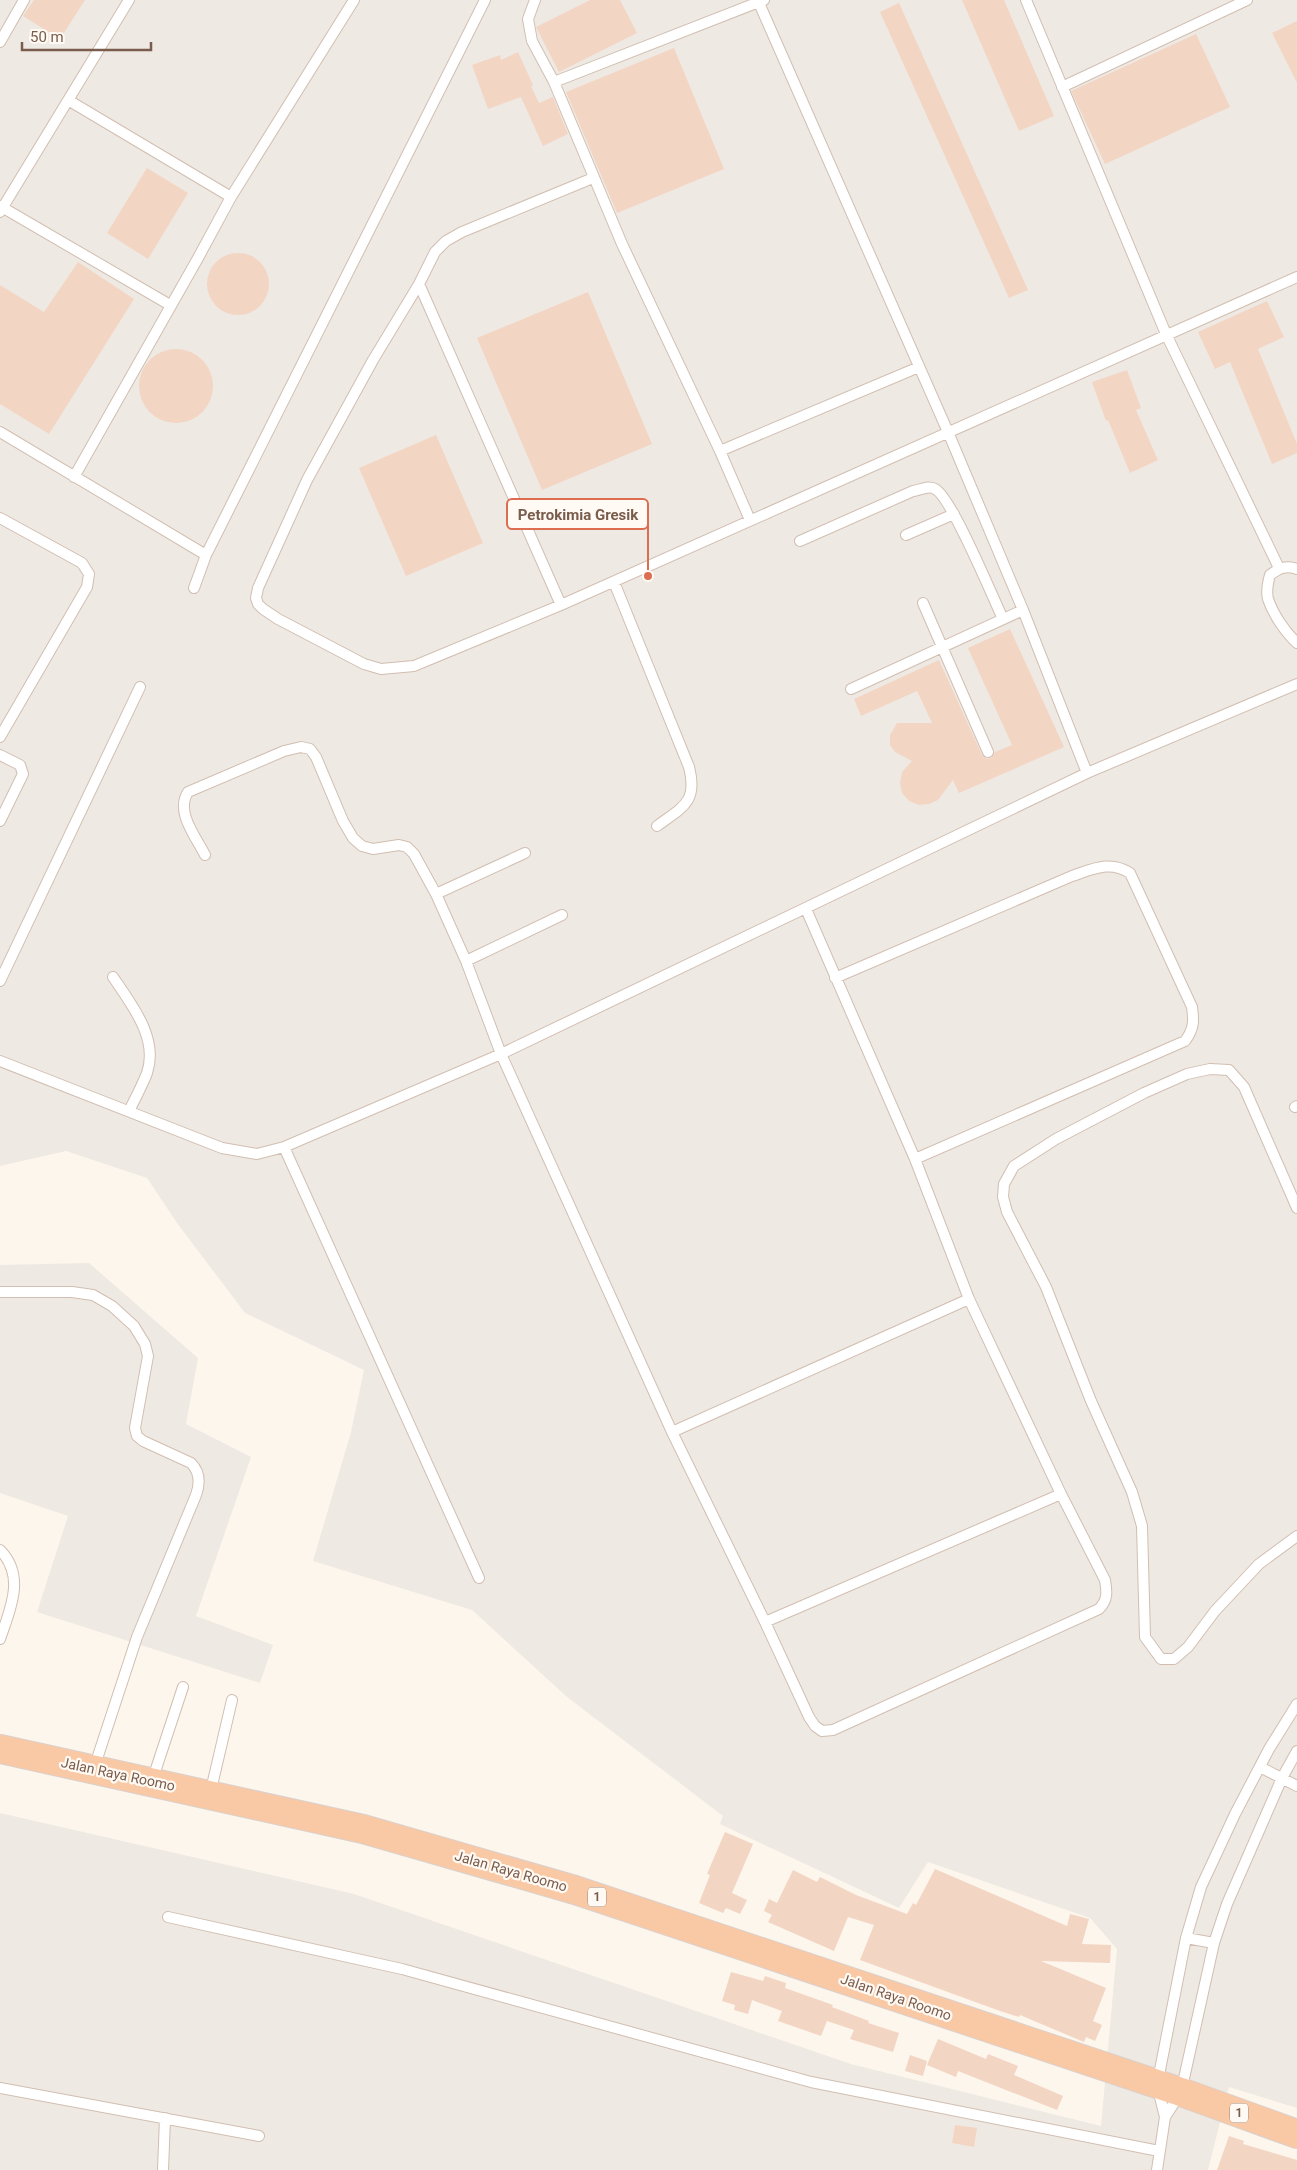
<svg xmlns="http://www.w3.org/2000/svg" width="1297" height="2170" font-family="Roboto,sans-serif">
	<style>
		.industrial { fill: #efe9e4 }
		.building { fill: #f3d5c3 }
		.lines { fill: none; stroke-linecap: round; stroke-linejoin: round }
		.service-casing { stroke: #d1beb0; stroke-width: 12 }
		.trunk-casing { stroke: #dad1cd; stroke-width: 30 }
		.service { stroke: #fff; stroke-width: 10 }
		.trunk { stroke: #f9c8a4; stroke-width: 28 }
		.labels { text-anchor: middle; stroke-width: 4.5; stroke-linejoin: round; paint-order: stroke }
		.shield { fill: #fffaf3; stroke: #a28b7f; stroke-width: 1 }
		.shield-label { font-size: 12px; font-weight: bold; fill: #7a5c4d }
		.street-label { font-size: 14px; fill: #7a5c4d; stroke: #fffaf3 }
		.leader { fill: none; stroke: #dc6d51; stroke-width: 2 }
		.callout-dot { fill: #dc6d51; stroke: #fffaf3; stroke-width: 2 }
		.callout { fill: #fffaf3; stroke: #dc6d51; stroke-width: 2 }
		.callout-label { font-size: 15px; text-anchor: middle; font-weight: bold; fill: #7a5c4d }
	</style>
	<rect width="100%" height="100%" fill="#fdf6ec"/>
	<!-- industrial -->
	<path class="industrial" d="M0,0H1297V2108L1229,2087L1208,2170H0V1813L354,1894L851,2064L1101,2126L1117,1949L1090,1918L928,1862L899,1908L720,1824L723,1816L567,1697L472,1610L313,1561L351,1432L364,1370L245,1313L177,1223L147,1178L66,1151L0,1166Z
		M89,1263L198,1358L186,1424L251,1457L196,1616L273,1645L260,1683L37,1612L68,1516L0,1493V1265Z"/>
	<!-- building -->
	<path class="building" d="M34,0H85L60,39L23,16Z
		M590,0H620L637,33L559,72L536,27Z
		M962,0H1004L1054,116L1019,131Z
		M899,3L1028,290L1009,298L880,12Z
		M1297,21V83L1272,33Z
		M1196,34L1230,107L1105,164L1071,91Z
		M674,48L724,169L617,213L566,92Z
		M518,52L533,85L531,86L539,103L553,97L568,134L543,146L521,97L488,109L472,65L500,55L501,60Z
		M147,168L188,193L148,259L107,233Z
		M207 284a31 31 0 1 1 62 0a31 31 0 1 1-62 0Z
		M78,262L134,299L49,434L0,404V285L44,312Z
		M588,292L652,444L542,490L477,338Z
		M1267,301L1284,337L1258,349L1297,444V453L1272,464L1230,362L1215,369L1198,332Z
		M139 386a37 37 0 1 1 74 0a37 37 0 1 1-74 0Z
		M1127,370L1141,408L1136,410L1158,460L1130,473L1108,420L1106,421L1092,382Z
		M436,435L483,543L406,576L359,468Z
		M1010,629L1064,747L959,793L953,780L938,800L929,804L919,805L909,801L902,793L900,783L902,772L912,761L895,752L890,745V735L897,723H932L917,691L861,716L854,699L939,660L982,755L987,759L991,758L995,752L1012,745L968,648Z
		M725,1832L753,1844L732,1893L747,1900L740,1914L726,1908L723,1913L699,1903L710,1875L707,1874Z
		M935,1869L1067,1926L1070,1914L1089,1919L1082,1944L1111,1945L1110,1963L1041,1961L1106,1988L1093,2021L1102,2025L1095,2041L1086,2037L1084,2042L1020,2015L1019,2017L1000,2011L860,1960L874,1925L848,1917L834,1951L768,1922L772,1915L764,1911L769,1899L777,1903L793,1870L817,1882L820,1877L856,1895L907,1914L913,1903L916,1905Z
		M731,1972L763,1981L765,1976L786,1983L785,1988L833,2005L832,2007L869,2021L868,2023L899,2033L893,2052L850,2039L854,2030L827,2021L821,2036L778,2021L782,2011L752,2000L748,2014L734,2010L735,2005L722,2001Z
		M938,2039L986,2059L988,2054L1018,2066L1014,2075L1063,2096L1057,2110L958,2071L956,2077L927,2065Z
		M910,2055L927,2061L923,2076L905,2071Z
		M955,2125L977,2128L974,2147L952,2143Z
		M1229,2136L1244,2141L1243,2144L1297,2160V2170H1217Z"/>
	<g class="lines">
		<defs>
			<path id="service" d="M535,0L528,19L532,41L554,82L622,244L720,451L750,520
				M1026,0L1166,334L1279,568
				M759,3L948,432L1023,610L1087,773
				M0,42L24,0
				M554,82L764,0
				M1062,87L1247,0
				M68,100L231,197
				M593,178L462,232L446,241L435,252L419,284L373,360L307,480L258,588L256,598L258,604L263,609L278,619L364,664L381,669L414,666L561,605L1297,277
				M0,206L170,305
				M0,212L129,0
				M419,284L561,605
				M0,432L206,555
				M720,451L919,367
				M74,477L198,258L231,197L354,0
				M0,518L82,563L89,574L87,587L0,737
				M906,535L954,514
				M800,541L913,491C920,490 929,485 935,489C951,496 993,598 1003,619
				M1297,569C1286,565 1279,568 1270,575C1268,582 1266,591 1268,599C1273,614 1285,632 1297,643
				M614,582L689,767C698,802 683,807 657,826
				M194,588L206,555L485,0
				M923,603L988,752
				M851,689L1023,610
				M0,755L20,765L23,774L0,821
				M205,855C196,837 175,812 188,792L284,751L301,747L310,749L316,757L343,821L353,838L362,846L373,849L399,845L407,847L414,854L436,894L466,961L501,1054L672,1432L765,1622L809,1717L815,1726L822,1731L833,1730L1099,1609C1108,1600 1107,1592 1105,1580L1061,1494L969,1299L915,1159L806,909
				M436,894L525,853
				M466,961L562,915
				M113,977C131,1004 159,1038 147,1073C142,1086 135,1099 129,1111
				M835,978L1072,876C1093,869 1110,860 1130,873L1192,1007C1194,1021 1194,1029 1185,1041L915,1159
				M0,981L140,687
				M0,1061L222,1148L257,1154L284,1147L501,1054L1087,773L1297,684
				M1295,1107L1297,1106
				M284,1147L479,1578
				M1297,1208L1244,1087L1229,1070L1210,1069L1187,1074L1144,1093L1056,1139L1014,1166L1004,1184L1003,1197L1007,1212L1046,1287L1091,1401L1132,1492L1142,1526L1145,1637L1161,1659H1174L1188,1647L1215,1611L1259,1564L1297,1536
				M0,1292H72L93,1295L112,1306L134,1326L145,1344L148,1356L135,1428L137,1436L143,1441L191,1463C200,1472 200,1484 196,1495L137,1637L94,1768
				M672,1432L969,1299
				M0,1550C26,1576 10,1610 0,1639
				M765,1622L1061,1494
				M1260,1767L1297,1786
				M152,1781L183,1687
				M210,1794L232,1700
				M168,1917L402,1969L811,2082L1159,2151
				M1186,1938L1214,1943
				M0,2088L259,2136
				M1165,2117L1157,2085L1186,1938L1201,1887L1235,1814L1269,1749L1297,1704
				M163,2170L165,2118
				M1157,2170L1165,2117L1181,2092L1214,1943L1227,1904L1282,1778L1297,1751"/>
			<path id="trunk" d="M0,1749L363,1829L575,1890L1181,2092L1297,2134"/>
		</defs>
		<!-- service casing -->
		<use href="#service" class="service-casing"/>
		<!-- trunk casing -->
		<use href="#trunk" class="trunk-casing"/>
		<!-- service -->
		<use href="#service" class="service"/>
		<!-- trunk -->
		<use href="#trunk" class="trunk"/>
	</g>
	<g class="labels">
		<!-- shield labels -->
		<g class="shield">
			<rect x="588" y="1887.5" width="18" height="19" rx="4"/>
			<rect x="1230" y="2103.5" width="18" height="19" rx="4"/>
		</g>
		<g class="shield-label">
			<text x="597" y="1901">1</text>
			<text x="1239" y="2117">1</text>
		</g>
		<!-- street labels -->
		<g class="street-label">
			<text transform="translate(118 1774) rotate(12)" y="5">Jalan Raya Roomo</text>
			<text transform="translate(511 1871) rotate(16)" y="5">Jalan Raya Roomo</text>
			<text transform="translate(896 1997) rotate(19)" y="5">Jalan Raya Roomo</text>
		</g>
	</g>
	<!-- callouts -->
	<path class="leader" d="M648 576L648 514"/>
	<circle class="callout-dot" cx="648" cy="576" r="5"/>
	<rect class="callout" x="507" y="499" width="141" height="30" rx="5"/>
	<g class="callout-label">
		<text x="578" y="520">Petrokimia Gresik</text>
	</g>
	<!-- scale -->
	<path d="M22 42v8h129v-8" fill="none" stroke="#7a5c4d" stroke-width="2.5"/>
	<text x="30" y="42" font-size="15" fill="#7a5c4d" stroke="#fffaf3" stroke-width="4" paint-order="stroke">50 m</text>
</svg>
